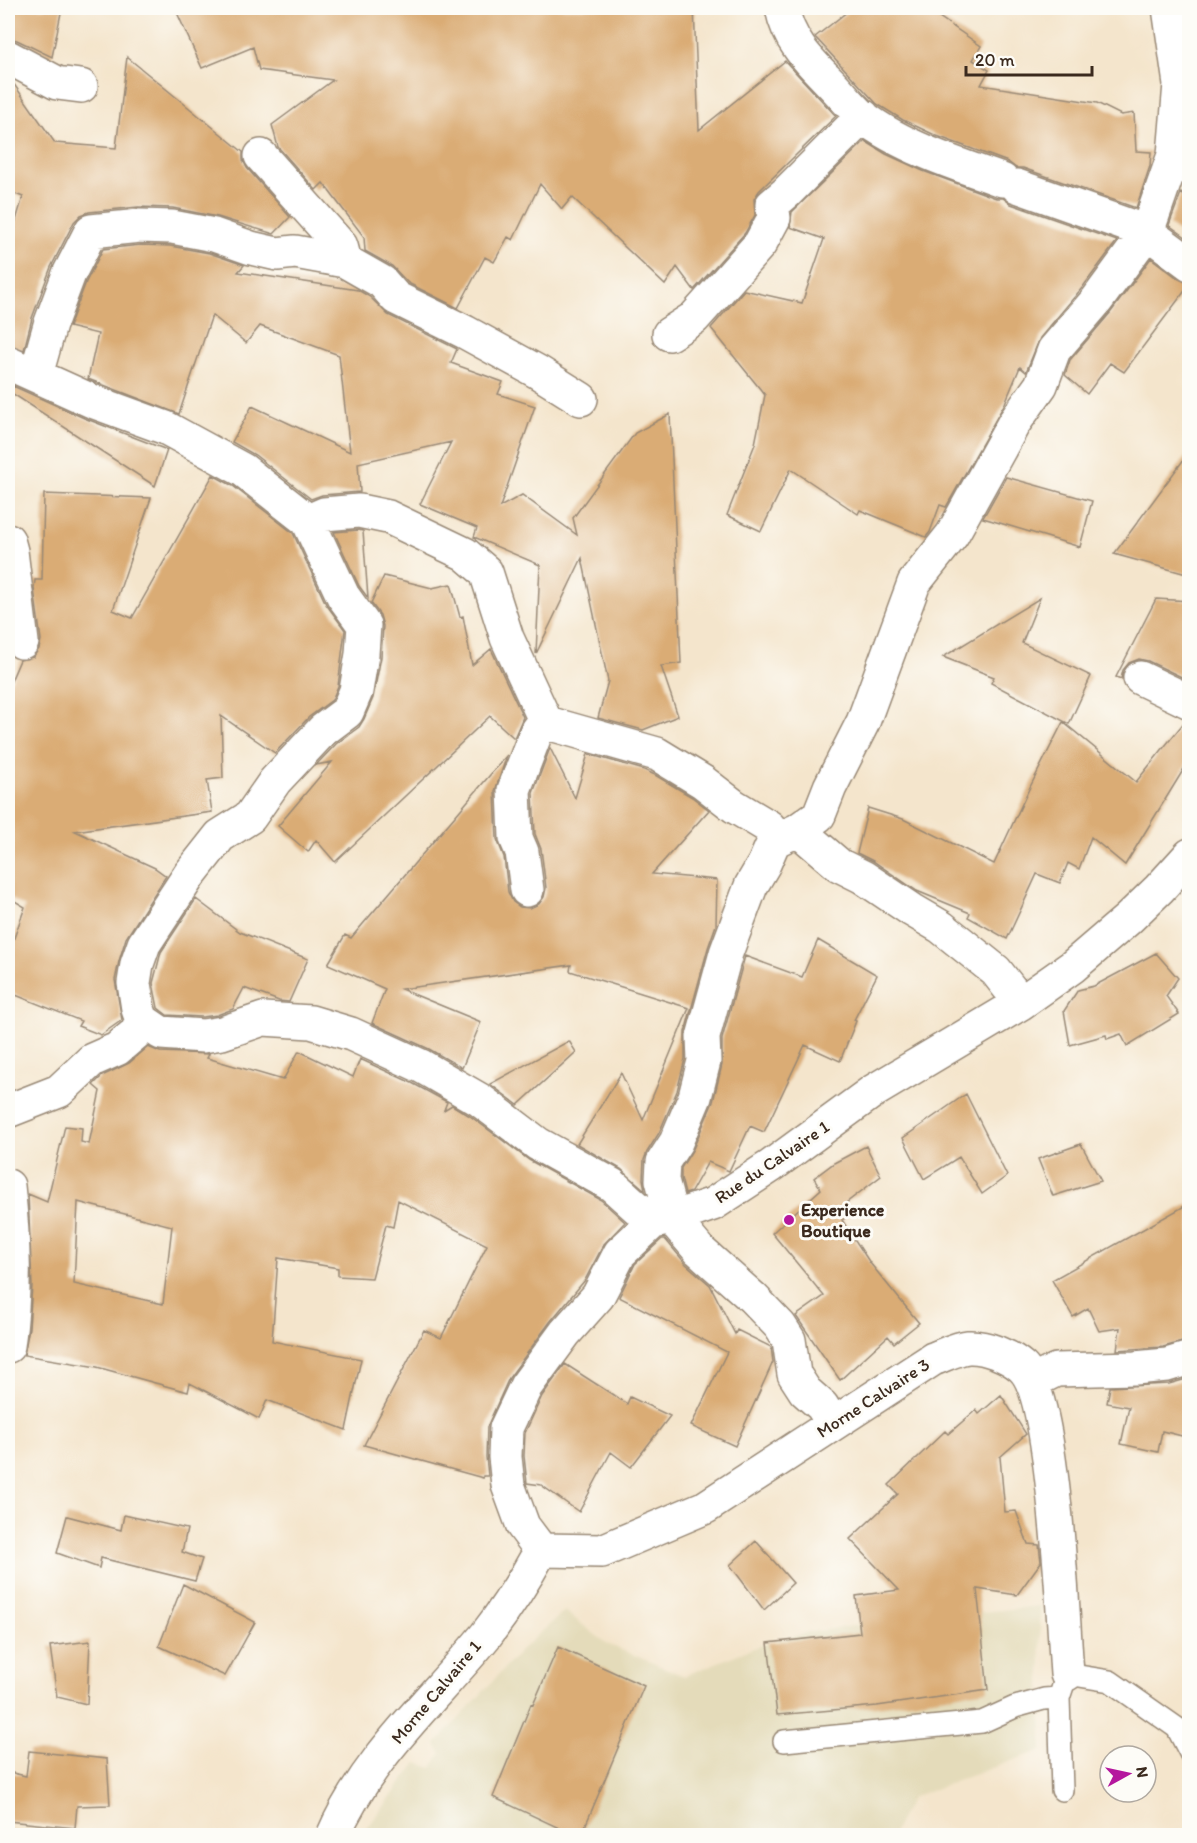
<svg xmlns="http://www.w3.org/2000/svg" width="1197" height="1843" font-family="Itim,sans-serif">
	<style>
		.built { fill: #e4dbba }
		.building { fill: #daac75; fill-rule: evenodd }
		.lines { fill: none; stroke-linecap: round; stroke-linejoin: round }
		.service-casing { stroke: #988875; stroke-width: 24 }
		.minor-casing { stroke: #988875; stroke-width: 36 }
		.service { stroke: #fff; stroke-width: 21 }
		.minor { stroke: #fff; stroke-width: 33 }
		.poi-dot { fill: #b5179e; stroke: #fdfcf7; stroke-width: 2 }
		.labels { text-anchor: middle; stroke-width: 6; stroke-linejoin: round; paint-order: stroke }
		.street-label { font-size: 18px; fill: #3b2a1e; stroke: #fdfcf7 }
		.poi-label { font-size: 18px; font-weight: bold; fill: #3b2a1e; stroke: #fdfcf7; text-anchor: start }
	</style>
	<rect width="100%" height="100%" fill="#fdfcf7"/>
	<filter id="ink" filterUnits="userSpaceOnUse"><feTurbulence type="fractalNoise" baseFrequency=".0167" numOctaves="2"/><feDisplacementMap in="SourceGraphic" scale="12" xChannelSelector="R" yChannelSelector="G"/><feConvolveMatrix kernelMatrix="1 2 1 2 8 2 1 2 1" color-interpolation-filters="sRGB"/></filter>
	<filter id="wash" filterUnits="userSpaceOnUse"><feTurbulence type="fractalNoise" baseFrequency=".008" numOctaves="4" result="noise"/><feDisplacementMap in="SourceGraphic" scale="24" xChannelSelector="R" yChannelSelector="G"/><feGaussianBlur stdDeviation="1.35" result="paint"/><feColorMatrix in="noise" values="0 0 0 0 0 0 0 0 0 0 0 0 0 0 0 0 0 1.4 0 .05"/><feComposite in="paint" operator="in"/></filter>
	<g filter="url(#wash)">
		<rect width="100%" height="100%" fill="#f4e5cc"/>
		<!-- built -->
		<path class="built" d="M1040,1606L1042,1750L912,1797L892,1835L361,1836L417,1763L432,1768L441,1753L436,1744L521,1650L565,1611L607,1644L684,1676L753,1648L806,1633L860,1625Z"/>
		<g id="blocks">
			<!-- building -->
			<path class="building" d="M8,8H62L52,57L17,40L8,38Z
				M175,8H694L699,130L785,61L836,116L759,191L754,199L755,215L745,233L694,290L677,267L665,285L572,197L562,209L540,184L513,240L508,237L494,262L485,257L458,308L408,283L392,266L365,251L364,237L323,183L316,190L278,147L272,125L333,80L259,70L253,47L202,68Z
				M852,8H926L981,46L973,60L989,70L981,85L1097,103L1121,115L1134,113L1136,151L1151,152L1150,166L1136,208L1023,168H1016L1008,162L937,136L903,120L877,104L815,37Z
				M127,57L243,152V160L247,168L290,217L274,234L218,217L173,208L138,207L89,212L81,215L74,222L51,267L32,318L24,350L8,344V247L23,197L8,191V78L11,80L55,143L116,148Z
				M865,141L886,154L923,171L996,198H1003L1011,204L1117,241L1082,288L1040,338L1026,372L1020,367L1005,403L946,507L940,505L930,532L926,537L860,510L858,514L791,469L761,531L727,515L755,444L765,395L711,328L744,290L802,303L824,239L790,227L792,212Z
				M1181,193L1190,201V240L1169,225Z
				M141,245L170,246L209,253L244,265L238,272L358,290L370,297L388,315L457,349L451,363L503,382L498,394L535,406L500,507L522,495L577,535L573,518L635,433L670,414L681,663L661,666L678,716L643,730L598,718L608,681L582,558L536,654L540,565L474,537L477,528L420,504L451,442L358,463L360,492L322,495L311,499L255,455L232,442L252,406L350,452L339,355L260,326L246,343L212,315L179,414L88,379L98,334L69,327L86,282L103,249Z
				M1151,258L1179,279L1190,284L1124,372L1110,363L1087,394L1065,375L1070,360L1111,312Z
				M13,386L84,418L167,450L155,486L10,392Z
				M1190,451V575L1114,554Z
				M213,475L233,486L293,533L326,604L345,630L338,686L332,700L309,717L275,753L221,716L223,778L207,780L212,812L75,831L155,868L166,876L126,938L119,961L115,980L122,1020L101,1035L78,1026L81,1021L8,992V955L25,907L8,897V688L20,660L33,657L39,649L41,640L34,588L35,580H42L44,494L151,498L113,610L132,618Z
				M1006,477L1092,501L1080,547L983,518Z
				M358,530L363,531L368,598L359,586L334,532Z
				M384,576L432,588L451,584L460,617L463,616L472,665L491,649L523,717L514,738L490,716L335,862L316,840L308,852L278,826L332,762L316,765L336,744L359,727L364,719L373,698L381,657L383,626L380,615L371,603Z
				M1040,598L1022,643L1091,676L1069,724L991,683L994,677L943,657Z
				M1156,599L1190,601V681L1148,661L1139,659L1129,663L1123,670L1121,679L1116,677Z
				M1186,720H1190V759L1125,865L1091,837L1079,869L1068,863L1060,883L1037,874L1007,939L968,917L970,913L917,891L873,861L857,853L868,808L903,819L994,864L1029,789L1063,722L1136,782Z
				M550,748L575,798L588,754L644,770L655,775L692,797L709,810L652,874L717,880L716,925L708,948L685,1032V1059L677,1091L659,1133L647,1152L644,1160L643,1179L645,1190L621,1169L577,1144L621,1073L643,1120L689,1008L570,971L571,965L401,989L481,1022L462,1068L429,1049L372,1023L385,989L328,964L345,935L351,938L507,755L495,791L497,839L504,857L508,892L513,902L520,907L530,908L539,904L544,897L546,888L541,849L535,834L533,793Z
				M196,899L240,932L308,959L289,1002L279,1001L244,988L233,1009L217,1015L202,1017L167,1015L158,1008L153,983L161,952Z
				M818,940L877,975L854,1020L856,1021L840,1061L805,1045L764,1132L750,1126L729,1171L708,1162L691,1192L685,1194L681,1178V1168L693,1149L713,1102L722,1065V1039L745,956L802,977Z
				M1156,953L1178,978L1166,996L1179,1014L1127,1046L1121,1034L1107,1039L1106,1035L1070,1045L1064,1011L1078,990L1094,986Z
				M569,1041L576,1052L518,1105L490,1084Z
				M148,1047L160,1052L209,1054L207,1058L283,1080L299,1051L353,1077L360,1059L412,1083L447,1102L444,1110L452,1105L470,1116L529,1160L601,1200L625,1222L604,1244L585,1280L550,1322L509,1378L487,1427L486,1457L488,1476H483V1478L364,1445L424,1330L441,1338L487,1245L398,1200L393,1227L386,1225L372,1278L338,1276V1268L278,1258L272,1341L361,1359L346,1430L267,1400L259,1419L190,1383L188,1392L97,1367L24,1355L29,1328L32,1286L28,1194L47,1202L65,1126L82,1128L81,1142L89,1144L100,1091L93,1085L102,1076L129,1063ZM78,1202L172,1226L163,1304L74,1284Z
				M966,1094L1007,1176L982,1194L959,1157L924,1179L903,1138Z
				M1081,1144L1101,1181L1053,1196L1038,1159Z
				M866,1146L881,1176L846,1203L851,1214L842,1220L870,1263L919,1323L894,1343L888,1336L840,1380L796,1316L824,1296L772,1233L821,1189L814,1178L834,1163Z
				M1190,1203V1340L1163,1347L1117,1350L1120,1328L1099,1331L1088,1308L1073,1317L1052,1280Z
				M662,1239H665L686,1264L710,1285L735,1334L737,1330L771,1347L773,1362L735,1446L691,1426L727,1352L619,1297L635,1264Z
				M565,1364L627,1404L630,1397L670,1416L631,1467L611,1452L579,1512L541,1485L527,1483L524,1456L525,1433L542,1396Z
				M1190,1378V1438L1162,1431L1158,1452L1121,1444L1129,1407L1107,1403L1110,1387L1169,1384Z
				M1001,1395L1026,1434L1000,1457L1005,1512L1016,1511L1028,1544L1039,1545L1041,1562L1017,1595L977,1589L988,1690L877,1706L777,1715L768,1643L860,1633L856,1596L899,1590L850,1539L898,1494L889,1485L945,1431L948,1434L976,1410L979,1414Z
				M124,1515L187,1529L182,1552L202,1559L195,1581L101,1558L99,1568L57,1553L67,1516L121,1530Z
				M756,1541L793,1583L764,1610L730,1565Z
				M183,1584L255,1622L225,1676L159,1646Z
				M90,1641L87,1704L57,1697L50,1646Z
				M558,1647L644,1686L581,1836H576L493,1797L531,1704L533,1705Z
				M29,1751L107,1759L110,1805L77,1806L75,1828L8,1821V1772L26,1776Z"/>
		</g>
	</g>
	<g filter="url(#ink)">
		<use href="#blocks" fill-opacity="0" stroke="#988875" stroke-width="1.5"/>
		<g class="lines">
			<defs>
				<path id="service" d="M784,1741L982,1722L1015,1707L1044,1699L1059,1698
					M1062,1790L1059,1698L1067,1674L1110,1681L1177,1728L1190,1753"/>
				<path id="minor" d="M782,8C788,39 806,58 828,80C840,92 851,106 863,117C900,146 958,165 1002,180
					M1169,8L1180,84L1174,155L1147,232L1190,264
					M8,57L57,83L81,86
					M261,156L341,246L345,261
					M669,334L694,318L760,244L774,218L772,205L786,193L863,116
					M8,363L92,401L166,428L243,470L308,521L343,596L364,625L362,654L356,691L347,712L323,730L275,781L250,817L220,836L190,874L144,944L137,964L134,983L138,1009L142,1020L161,1033L203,1036L222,1033L263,1019L311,1022L351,1034L421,1066L480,1100L538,1144L612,1185L653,1222
					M36,375L50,325L69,274L91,231L140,226L172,227L214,235L251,248L277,254L295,252L345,261L382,282L396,298L465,332L538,372L581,399
					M308,521L324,514L359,511L388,517L465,554L486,572L507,638L545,720L551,724L657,754L703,782L734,806L769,827L774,841
					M8,540L11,551L22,642
					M1140,678L1190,702
					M798,830L839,865L863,877L912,910L941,927L996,971L1021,1003
					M527,890L522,852L516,838L514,790L537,730L545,720
					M8,1111L59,1091L92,1060L117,1049L137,1032L142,1020
					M8,1186C14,1241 16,1290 8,1346
					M1032,1382L1056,1370L1135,1368L1167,1365L1190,1358
					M833,1424L822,1406L805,1391L794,1374L789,1340L780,1326L753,1298L699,1250L672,1218L662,1180L663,1162L676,1142L695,1097L704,1061L703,1037L726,953L751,886L764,864L774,841L798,830L819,815L830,787L863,722L914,583L952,535L1014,423L1041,385L1054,350L1097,300L1147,232L1017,186
					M541,1550L523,1526L508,1485L505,1457L506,1428L526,1386L565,1333L598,1296L620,1253L653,1222L672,1218L713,1204L771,1166L872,1092L1021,1003L1072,967L1128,919L1159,889L1190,855
					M541,1550L602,1551L706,1507L933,1359C944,1355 957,1348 968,1347C986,1346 1009,1356 1022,1367C1055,1397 1063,1621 1067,1674
					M333,1836C367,1757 433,1700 486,1635C507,1608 525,1579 541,1550"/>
			</defs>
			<!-- service casing -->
			<use href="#service" class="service-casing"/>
			<!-- minor casing -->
			<use href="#minor" class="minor-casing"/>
			<!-- service -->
			<use href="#service" class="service"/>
			<!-- minor -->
			<use href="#minor" class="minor"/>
		</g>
	</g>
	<!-- markers -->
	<circle class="poi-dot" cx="789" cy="1220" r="6"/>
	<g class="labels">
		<!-- street labels -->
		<g class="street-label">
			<text transform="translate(772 1162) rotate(-34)" y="6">Rue du Calvaire 1</text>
			<text transform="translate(873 1398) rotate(-33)" y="6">Morne Calvaire 3</text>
			<text transform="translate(436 1692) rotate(-50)" y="6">Morne Calvaire 1</text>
		</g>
		<!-- poi labels -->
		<g class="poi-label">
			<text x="801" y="1216">Experience<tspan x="801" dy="21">Boutique</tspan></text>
		</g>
	</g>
	<!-- margin -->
	<rect width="1197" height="1843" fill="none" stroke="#fdfcf7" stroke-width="30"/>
	<!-- north arrow -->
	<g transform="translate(1128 1774) rotate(82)"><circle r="28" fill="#fdfcf7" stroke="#afa8a0" stroke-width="1.5"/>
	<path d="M0-4.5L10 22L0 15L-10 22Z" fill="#b5179e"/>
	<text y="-9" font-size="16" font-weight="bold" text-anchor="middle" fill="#3b2a1e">N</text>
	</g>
	<!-- scale -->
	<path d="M966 66v9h126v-9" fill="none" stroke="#3b2a1e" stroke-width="3"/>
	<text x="975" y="66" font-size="18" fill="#3b2a1e" stroke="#fdfcf7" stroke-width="4.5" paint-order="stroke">20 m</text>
</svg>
